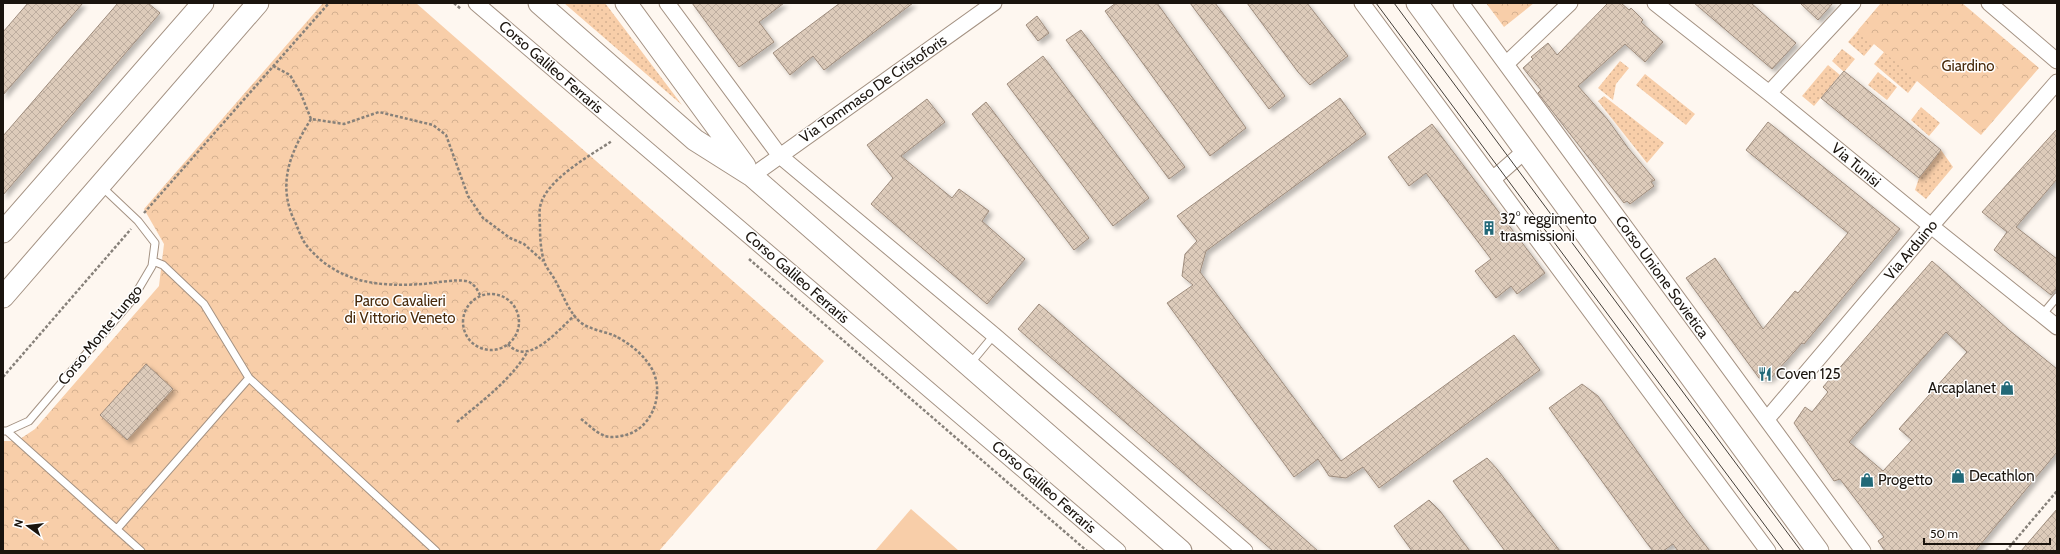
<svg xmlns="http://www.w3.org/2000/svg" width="2060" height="554" font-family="Cabin,sans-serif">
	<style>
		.grass { fill: url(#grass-dots) }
		.park { fill: url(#park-crowns) }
		.pitch { fill: #f8cea9 }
		.building { fill: url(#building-cross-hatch); stroke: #9e8c7d; fill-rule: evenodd; filter: url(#shadow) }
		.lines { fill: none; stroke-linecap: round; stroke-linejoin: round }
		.lane-casing { stroke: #a49283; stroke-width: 9 }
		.street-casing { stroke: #a49283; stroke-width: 17 }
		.secondary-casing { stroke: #a49283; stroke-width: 23 }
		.path { stroke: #87817a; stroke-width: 2.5; stroke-dasharray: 3 2; stroke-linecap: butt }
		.lane { stroke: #fff; stroke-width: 7 }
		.street { stroke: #fff; stroke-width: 15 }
		.secondary { stroke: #fff; stroke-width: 21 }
		.tram { stroke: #453f39; stroke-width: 1 }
		.labels { text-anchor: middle; stroke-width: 3; stroke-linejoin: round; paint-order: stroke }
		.park-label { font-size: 15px; fill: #482a0b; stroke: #fff }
		.street-label { font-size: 15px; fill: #1a140e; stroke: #fff }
		.poi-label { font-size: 15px; fill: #1a140e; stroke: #fff; text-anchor: start }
	</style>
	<defs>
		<pattern id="grass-dots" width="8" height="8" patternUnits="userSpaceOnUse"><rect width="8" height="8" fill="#f8cea9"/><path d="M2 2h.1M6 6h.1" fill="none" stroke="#d4b090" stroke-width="1.8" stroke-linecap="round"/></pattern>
		<pattern id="park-crowns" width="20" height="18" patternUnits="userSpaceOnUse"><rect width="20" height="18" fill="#f8cea9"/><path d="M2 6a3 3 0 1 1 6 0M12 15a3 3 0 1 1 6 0" fill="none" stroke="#d4b090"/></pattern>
		<pattern id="building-cross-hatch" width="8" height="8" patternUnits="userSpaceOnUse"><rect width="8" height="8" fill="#ddcbba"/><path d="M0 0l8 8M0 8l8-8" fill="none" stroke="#bdad9f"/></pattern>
		<filter id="shadow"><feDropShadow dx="3.5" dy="3.5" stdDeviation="2" flood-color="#0004"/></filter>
	</defs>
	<rect width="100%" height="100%" fill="#fef7f0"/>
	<!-- grass -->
	<path class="grass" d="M564,3H605L682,105Z
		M1863,25L1981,135L1917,81L1908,93L1874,64L1884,52L1874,44L1864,56L1848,42Z
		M1842,49L1855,59L1844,72L1832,61Z
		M1620,61L1629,68L1616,84L1613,100L1598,88Z
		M1828,65L1840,75L1814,106L1802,96Z
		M1878,72L1897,87L1887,100L1868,85Z
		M1645,74L1695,114L1686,125L1636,85Z
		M1604,96L1664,143L1647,163L1598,101Z
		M1921,107L1940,123L1929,136L1911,120Z
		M1941,150L1953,167L1926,199L1915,190L1919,178Z"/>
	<!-- park -->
	<path class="park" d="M323,3H416L824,361L659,551H3V441H17L35,429L159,286L164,244L144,209Z
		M1486,3H1534L1504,27Z
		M1881,3H1962L2039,68L1981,135L1858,30Z"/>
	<!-- pitch -->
	<path class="pitch" d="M911,509L959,551H875Z"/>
	<!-- building -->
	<path class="building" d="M28,3H83L3,95V32Z
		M118,3H148L160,13L3,195V136Z
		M692,3H784L759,22L774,42L739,67Z
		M840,3H913L824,70L813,56L790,75L773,53Z
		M1116,3H1157L1246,128L1210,156L1105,11Z
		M1190,3H1215L1285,96L1269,109Z
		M1247,3H1307L1348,56L1310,85L1298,72Z
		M1608,3H1621L1629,10L1631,8L1643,20L1641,22L1663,42L1645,62L1625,44L1578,86L1608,120L1628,148L1655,180L1651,182L1654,186L1630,204L1627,201L1624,203L1538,93L1541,90L1523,68L1533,59L1531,57L1548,43L1557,55Z
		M1694,3H1751L1796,43L1772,69Z
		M1800,3H1833L1818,20Z
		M1037,16L1049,33L1038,41L1026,25Z
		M1081,30L1185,167L1169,179L1066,40Z
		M1043,56L1149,198L1113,226L1007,84Z
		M1844,71L1941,150L1919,178L1821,98Z
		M1340,98L1366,134L1206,251L1200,272L1341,461L1514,335L1540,370L1379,488L1363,467L1346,478L1329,476L1318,459L1294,477L1167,303L1193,285L1182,276L1185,254L1197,241L1177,216Z
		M927,99L945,122L901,156L952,198L959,189L989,211L982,221L1025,259L987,304L871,204L893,178L867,145Z
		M986,102L1089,238L1074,250L972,114Z
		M1768,122L1900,229L1804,344L1802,343L1770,379L1759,378L1686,278L1715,258L1763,329L1795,291L1798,293L1848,233L1746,150Z
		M1432,124L1545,273L1517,294L1511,286L1496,298L1475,271L1491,259L1426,173L1409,186L1388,157Z
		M2057,129V179L2016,227L2057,259V288L2051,295L1994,250L2007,232L1982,212Z
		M1932,261L2009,330L2057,369V452L1975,551H1885L1878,541L1884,537L1840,479L1834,481L1794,423L1805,407L1812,412L1828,392L1823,387ZM1946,332L1967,352L1899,429L1912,440L1883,471L1849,442Z
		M1039,304L1318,551H1273L1018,329Z
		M146,364L173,389L127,440L100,415Z
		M1582,384L1598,396L1683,516L1710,551H1678L1673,544L1663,551H1653L1646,542L1549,408Z
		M1487,458L1497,469L1560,551H1505L1453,481Z
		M1429,500L1440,511L1470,551H1412L1394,526Z
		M2057,509V551H2021Z"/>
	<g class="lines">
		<defs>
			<path id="lane" d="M153,261L163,265L204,304L249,378L436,551
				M2042,315L2057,297
				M970,364L994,335
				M3,431H7L29,421L132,300L152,266L155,243L138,221L101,186
				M7,431L141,551
				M117,529L249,378"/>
			<path id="street" d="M476,3L1118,551
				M667,3L780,156L994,335L1245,551
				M1362,3L1768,551
				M1461,3L1863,551
				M1655,3L1769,93L1931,226L2057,327
				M1989,3L2057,61
				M1506,64L1570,3
				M1769,93L1853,3
				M752,176L994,3
				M1493,179L1525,151
				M1767,419L1925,233L2057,82"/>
			<path id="secondary" d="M539,3L695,140L752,176L1181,551
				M626,3L745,166
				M1417,3L1818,551
				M3,232L203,3
				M3,297L258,3"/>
		</defs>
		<!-- lane casing -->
		<use href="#lane" class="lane-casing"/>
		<!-- street casing -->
		<use href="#street" class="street-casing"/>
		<!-- secondary casing -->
		<use href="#secondary" class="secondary-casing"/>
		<!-- path -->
		<path class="path" d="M454,3L461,9
			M273,66L290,75L301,94L311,119L344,124L379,112L433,125L446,135L468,196L483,218L510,238L524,244L543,261
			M311,119C290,153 276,185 296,224C299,231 302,240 307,246C338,283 378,287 423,284C434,283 456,279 466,281C474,283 477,289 480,295
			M144,213L329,3
			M749,259L1087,551
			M463 322a28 28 0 1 1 56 0a28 28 0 1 1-56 0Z
			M508,344C528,368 559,329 575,315
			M3,377L131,229
			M581,419C588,424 595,432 603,435C608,438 615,437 621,436C650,432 665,397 653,371C645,355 628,342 613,335C602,331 588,329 579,321C567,309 563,294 555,280C552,274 546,268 544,261C541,252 540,238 540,228C540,222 539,214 540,207C545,180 591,155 612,141
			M457,422C482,401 511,380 528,351
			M2006,551L2057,491"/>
		<!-- lane -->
		<use href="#lane" class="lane"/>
		<!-- street -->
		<use href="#street" class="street"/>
		<!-- secondary -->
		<use href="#secondary" class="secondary"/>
		<!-- tram -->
		<path class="tram" d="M1376,3L1784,551
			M1394,3L1801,551"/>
	</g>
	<!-- icons -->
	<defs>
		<symbol id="building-bare" viewBox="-9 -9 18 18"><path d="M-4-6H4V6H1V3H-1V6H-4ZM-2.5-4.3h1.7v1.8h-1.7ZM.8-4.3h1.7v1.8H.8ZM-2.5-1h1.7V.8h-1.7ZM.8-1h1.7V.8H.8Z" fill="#226978" stroke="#fff" stroke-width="2.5" paint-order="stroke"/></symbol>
		<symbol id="restaurant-bare" viewBox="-9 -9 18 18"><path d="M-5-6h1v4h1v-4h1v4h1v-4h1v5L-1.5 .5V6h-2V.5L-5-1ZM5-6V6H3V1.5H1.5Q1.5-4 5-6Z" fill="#226978" stroke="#fff" stroke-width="2.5" paint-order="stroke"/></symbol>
		<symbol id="shop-bare" viewBox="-9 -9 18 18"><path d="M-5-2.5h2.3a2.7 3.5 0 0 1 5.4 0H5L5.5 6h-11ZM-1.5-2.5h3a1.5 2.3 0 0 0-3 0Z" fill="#226978" stroke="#fff" stroke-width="2.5" paint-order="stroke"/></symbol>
	</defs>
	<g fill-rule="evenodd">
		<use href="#building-bare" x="1479" y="218" width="20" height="20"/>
		<use href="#restaurant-bare" x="1755" y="364" width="20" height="20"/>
		<use href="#shop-bare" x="1997" y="378" width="20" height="20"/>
		<use href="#shop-bare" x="1948" y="466" width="20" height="20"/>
		<use href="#shop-bare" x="1857" y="470" width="20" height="20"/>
	</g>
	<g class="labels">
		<!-- park labels -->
		<g class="park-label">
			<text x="1968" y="71">Giardino</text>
			<text x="400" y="306">Parco Cavalieri<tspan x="400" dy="17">di Vittorio Veneto</tspan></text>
		</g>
		<!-- street labels -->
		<g class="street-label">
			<text transform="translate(551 67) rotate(41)" y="5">Corso Galileo Ferraris</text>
			<text transform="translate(873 89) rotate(-35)" y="5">Via Tommaso De Cristoforis</text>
			<text transform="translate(1856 165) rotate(40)" y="5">Via Tunisi</text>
			<text transform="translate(1911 250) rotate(-50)" y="5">Via Arduino</text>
			<text transform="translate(797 277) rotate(41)" y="5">Corso Galileo Ferraris</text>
			<text transform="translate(1662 277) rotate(54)" y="5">Corso Unione Sovietica</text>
			<text transform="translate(100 335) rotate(-51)" y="5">Corso Monte Lungo</text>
			<text transform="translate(1044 487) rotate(41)" y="5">Corso Galileo Ferraris</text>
		</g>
		<!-- poi labels -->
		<g class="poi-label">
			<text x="1500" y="224">32° reggimento<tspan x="1500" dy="17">trasmissioni</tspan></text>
			<text x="1776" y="379">Coven 125</text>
			<text x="1996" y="393" text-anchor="end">Arcaplanet</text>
			<text x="1969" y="481">Decathlon</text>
			<text x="1878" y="485">Progetto</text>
		</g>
	</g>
	<!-- border -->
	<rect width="2060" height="554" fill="none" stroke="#1a140e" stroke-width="8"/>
	<!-- north arrow -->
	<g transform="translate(28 526) rotate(285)" stroke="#ffffff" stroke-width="3" paint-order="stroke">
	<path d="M0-3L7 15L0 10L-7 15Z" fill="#1a140e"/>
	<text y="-6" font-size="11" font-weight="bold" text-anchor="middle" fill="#1a140e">N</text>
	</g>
	<!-- scale -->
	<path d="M1924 538v6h126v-6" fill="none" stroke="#1a140e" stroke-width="2"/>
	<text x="1930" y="538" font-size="12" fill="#1a140e" stroke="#ffffff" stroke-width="3" paint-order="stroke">50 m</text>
</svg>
